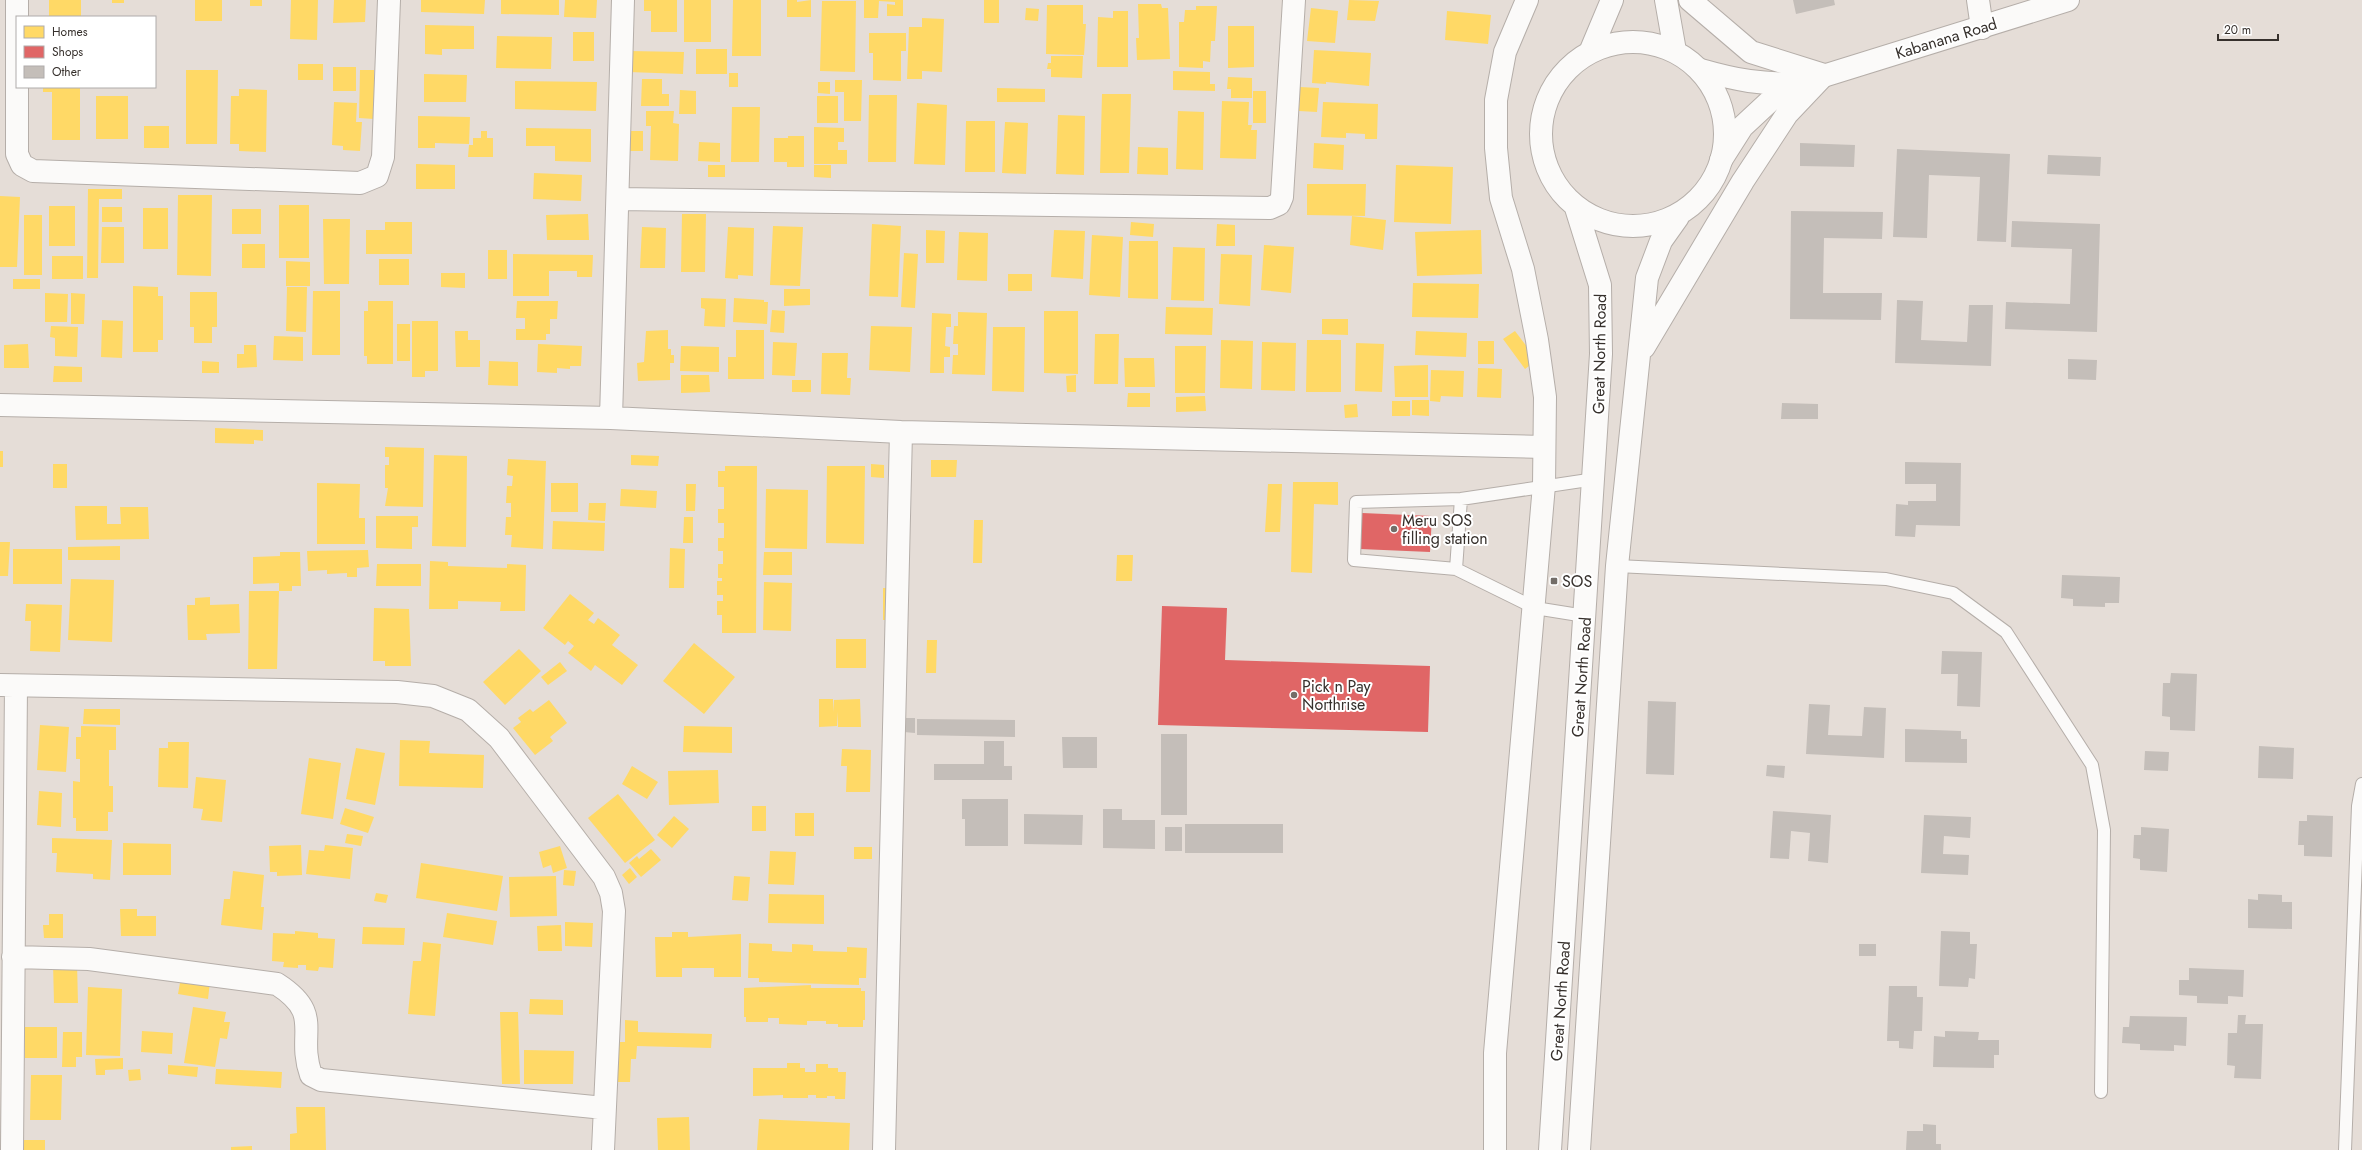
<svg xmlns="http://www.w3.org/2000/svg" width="2362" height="1150" font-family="Jost,sans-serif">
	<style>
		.homes { fill: #ffd966 }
		.shops { fill: #e06666 }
		.building { fill: #c4beb9 }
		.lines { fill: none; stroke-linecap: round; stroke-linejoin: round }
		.service-casing { stroke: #b5aea9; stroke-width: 14 }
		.minor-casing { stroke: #b5aea9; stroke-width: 24 }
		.tertiary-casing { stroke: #b5aea9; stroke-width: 24 }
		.primary-casing { stroke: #b5aea9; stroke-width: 24 }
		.service { stroke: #fbfaf9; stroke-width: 12 }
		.minor { stroke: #fbfaf9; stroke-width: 22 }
		.tertiary { stroke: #fbfaf9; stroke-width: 22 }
		.primary { stroke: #fbfaf9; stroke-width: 22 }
		.poi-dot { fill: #736d68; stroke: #fff; stroke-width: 1.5 }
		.labels { text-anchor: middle; stroke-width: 4; stroke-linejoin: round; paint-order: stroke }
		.street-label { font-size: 16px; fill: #36302c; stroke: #fff }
		.poi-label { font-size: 16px; fill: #36302c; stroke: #fff; text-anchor: start }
	</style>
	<rect width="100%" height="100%" fill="#e5ddd7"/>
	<!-- homes -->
	<path class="homes" d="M49,0H81V17H49Z
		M112,0H124V3H112Z
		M195,0H222V21H195Z
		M250,0H262V6H250Z
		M291,0H318L317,40L290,39Z
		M334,0H366L365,22L333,23Z
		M421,0H485L484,14L421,12Z
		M501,0H559V15L501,14Z
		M565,0H597L596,18L564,17Z
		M644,0H677V32H651V11H644Z
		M684,0H711V42H684Z
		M733,0H761V56H732Z
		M787,0H797V2L811,0V17H787Z
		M864,0H903V16H887V4L895,5V2L879,1L878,18H864Z
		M984,0H999V23H984Z
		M1349,0L1379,1L1375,21L1347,20Z
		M822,1H856L855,72L820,71Z
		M1138,4H1161L1162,8H1168L1170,59L1137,60L1136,38H1139Z
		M1047,5H1083V24H1086L1084,55L1046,54Z
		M1196,6H1217L1215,41H1211L1210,62L1203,61V68L1179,67V22H1184L1185,10H1196Z
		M1026,8L1039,9L1038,21L1025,20Z
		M1311,8L1338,11L1335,43L1307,41Z
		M1113,11H1128V67H1097L1098,17L1113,18Z
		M1447,11L1491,15L1488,44L1445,40Z
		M922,18L944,19L942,72L922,71V79H907L909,27H922Z
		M425,25L474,26V49H442V55L425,54Z
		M1228,26H1254V67L1228,68Z
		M573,32H594V61H573Z
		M869,33H906V51H901V81L873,80V53H869Z
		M497,36L552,37L551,69L496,68Z
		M696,49H727V74H696Z
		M1314,50L1371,53L1369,86L1326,82V84L1312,83Z
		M629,51L684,52L683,74L629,72Z
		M1051,56H1083L1082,78L1051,77V69H1047L1048,63H1051Z
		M298,64H323V80H298Z
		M333,67H356V91H333Z
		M186,70H218L217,144H186Z
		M360,70H374V119L359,118Z
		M1173,71L1210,72V84H1215V91L1173,90Z
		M729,73H738V87H729Z
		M424,74L467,75L466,102H424Z
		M1228,77L1252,78V98H1231V89H1227Z
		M642,79H662V94H669V106H641Z
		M835,80H862L861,121H844V92H835Z
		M515,81L597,82L596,111L515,109Z
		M818,82H830V94L818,93Z
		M43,87H80V140H52V92H43Z
		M1300,87L1319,88L1317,112L1299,111Z
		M997,88L1045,89V102H997Z
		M239,89L267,90L266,152L239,151V144H230L231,96H239Z
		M680,90L696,91V114H679Z
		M1253,91H1266V123H1253Z
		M1102,94H1131L1129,173H1100Z
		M869,95H897L896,162H868Z
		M96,96H128V139H96Z
		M817,96H838V123H817Z
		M1222,101L1249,102L1248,125H1252L1251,130H1257L1256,159L1220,158Z
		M334,102L357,103L356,122H362L360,151L343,150V146L332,145Z
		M1323,102L1378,104L1377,139H1365V134L1346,133V138L1321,137Z
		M917,103L947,105L945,165L914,164Z
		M732,107H760L759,162H731Z
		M646,111H674L673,123L679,124L678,161L650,160L651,126H646Z
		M1178,111L1204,112L1203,170L1176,169Z
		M1058,115L1085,116L1084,175L1056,174Z
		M418,116L470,117L469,144L435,143V148H418Z
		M966,121H995V172H965Z
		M1005,122L1028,123L1026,174L1002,173Z
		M144,126H169V148H144Z
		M814,127L844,128V142H838V150H847V164H814Z
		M526,128L591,129V162L555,161V146H526Z
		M481,131H487V138H493V157H468L469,145H473V138H481Z
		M630,131H643V151H630Z
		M788,136H804V167H787V162H774V138H788Z
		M699,142L720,143V162L698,161Z
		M1314,143L1344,145L1343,170L1313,168Z
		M1138,147L1168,148V175L1137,174Z
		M416,164L455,165V189H416Z
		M708,165H725V177H708Z
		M814,165H831V178L814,177Z
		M1396,165L1453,167L1451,224L1394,222Z
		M534,173L582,175L581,201L533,199Z
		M1307,184H1366L1365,216L1307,215Z
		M88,189H122V199H99L98,278H87Z
		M178,195H212L211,276L177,275Z
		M0,196L20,197L17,267H0Z
		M279,205H309V258H279Z
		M49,206H75V246H49Z
		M102,207H122V222H102Z
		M143,208H168V249H143Z
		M232,209H261V234H232Z
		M588,214L589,240H547L546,215Z
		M682,214H706L705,272H681Z
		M24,215H42V275H24Z
		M1352,216L1386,220L1383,250L1350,245Z
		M323,219H350L349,284H324Z
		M385,222H412V254H366V230H385Z
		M1131,222L1154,224L1153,237L1130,235Z
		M872,224L901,226L898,297L869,296Z
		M1217,224L1235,225V246H1216Z
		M773,226L803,227L800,286L770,285Z
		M102,227H124V263H101Z
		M642,227L666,228L665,268H640Z
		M728,227L754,228L753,276L738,275V279L725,278Z
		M926,230L945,231L944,263H926Z
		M1054,230L1085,231L1083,279L1051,277Z
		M1481,230L1482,274L1417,276L1415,232Z
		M959,232L988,233L987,281L957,280Z
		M1092,235L1123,237L1120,297L1089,295Z
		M1129,241H1158V299L1128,298Z
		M242,244H265V268H242Z
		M1264,245L1294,247L1291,293L1261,290Z
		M1173,247L1205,248L1204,301L1171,300Z
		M488,250H507V279H488Z
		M904,253L918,254L915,308L901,307Z
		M513,254L593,255L592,277H577V271H549V296H513Z
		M1221,254L1252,255L1250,306L1219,304Z
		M52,256H83V279H52Z
		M379,259H409V285H379Z
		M286,261L310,262V286H286Z
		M441,273H465V288L441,287Z
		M1008,274H1032V291H1008Z
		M13,279H40V289H13Z
		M1413,283L1479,284L1478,318L1412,317Z
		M133,286L158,287V296H163V340H158V352H133Z
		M287,287H307L306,332L286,331Z
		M784,289H810V305L784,306Z
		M313,291H340V355H312Z
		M190,292H217V327H212V343H194V327H190Z
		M45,293L68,294L67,322H45Z
		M71,293L85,294L84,324H71Z
		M701,298L726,299L725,327L704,326L705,309L701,308Z
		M734,298L764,300V302H768L767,324L733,322Z
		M368,301H393V364H367V356H364V311H368Z
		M517,301H558L557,319H550V334H546V340H516V329H525V318H516Z
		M1166,307L1213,308L1212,335L1165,334Z
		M772,310L785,311L784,333L770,332Z
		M1044,311H1078V374L1044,373Z
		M958,312L987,313L985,375L952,374L953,355H958V344H953L954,326H958Z
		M932,313L951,314V327H946L945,346L950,347V357H944V373H930Z
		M1322,319H1348V335L1322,334Z
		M102,320L123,321L122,358L101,357Z
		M412,321H438V371H425V377H412Z
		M397,324H410V361H397Z
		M51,326L78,327L77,357L55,356V338L50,337Z
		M871,326L912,327L910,372L869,370Z
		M993,327H1025L1024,392L992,391Z
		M668,330V349H671V355H674V363H670V380L638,381L637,363L644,362L646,331Z
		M736,330H764V379H728V357H736Z
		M455,331H468V340H480V367H456Z
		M1416,331L1467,333L1466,357L1415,355Z
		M1515,331L1537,360L1525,369L1503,339Z
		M1095,334H1119L1118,384H1094Z
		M274,336L303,337V361L273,360Z
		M1221,340L1253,341L1252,389L1220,388Z
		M1307,340H1341V392H1306Z
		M1478,341H1494V364H1478Z
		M773,342L797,343L795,376L772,375Z
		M1262,342L1296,343L1295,391L1261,390Z
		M1356,343L1384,344L1382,392L1355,391Z
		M28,344L29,368H4V345Z
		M538,344L582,346L581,366H570V369L557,368V373L537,372Z
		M244,345H256L257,367L237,368V354H244Z
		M681,346L719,347V372L680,371Z
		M1175,346H1206L1205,393H1175Z
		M822,353H848L847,378H851L850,395L821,394Z
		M1124,358H1154L1155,387H1125Z
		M202,361L219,362V373H202Z
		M489,361L518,362V386L488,385Z
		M1428,365V397H1395L1394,366Z
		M54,366L82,367V382H53Z
		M1478,368L1502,369L1501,398L1477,397Z
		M1431,370L1464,371L1463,397L1441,396L1440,402L1430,401Z
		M681,375H709L710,392L681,393Z
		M1076,375V392H1067L1066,376Z
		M792,380H811V392H792Z
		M1128,393H1150V407H1127Z
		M1205,396L1206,411L1176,412V397Z
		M1412,400H1429V416L1412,415Z
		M1392,401H1410V416H1392Z
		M1357,404L1358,417L1345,418L1344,405Z
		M215,428L263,430V441L254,440V444L215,443Z
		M385,447L424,448L423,507L385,506L388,488H385V465H389V457H385Z
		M0,451H3V467H0Z
		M434,455L467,456L466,547L432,546Z
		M631,455L659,456L658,466L631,465Z
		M508,459L546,461L543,549L511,547L512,535H505L506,517H511V503H506L507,486H512L513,476L507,475Z
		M931,460H957L956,477H931Z
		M53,464H67V488H53Z
		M871,464L884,465V478L871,477Z
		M725,466H757L756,633H722V615H717V601H723V595H717V581H722V578H718V564H723V551H718V538H724V523H718V509H724V487H718V471H725Z
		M827,466H865L864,544L826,543Z
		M1293,482H1338V505L1314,504L1312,573L1291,572Z
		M317,483L360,484L359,518H365V544H317Z
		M551,483H578V512H551Z
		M686,484H696L695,511H686Z
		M1268,484H1282L1280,532H1265Z
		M621,489L657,491L656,508L620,506Z
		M766,489L808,490L807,549L765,548Z
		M589,503H606L605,521L588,520Z
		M75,506H107V524H121L120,507H148L149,539L76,540Z
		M376,516H418V527H412V549L376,548Z
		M684,517H693V543H683Z
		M974,520H983L982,563H973Z
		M553,521L605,523L604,551L552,549Z
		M0,542H10L8,576H0Z
		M120,546V560H68V547Z
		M670,548L685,549L684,588H669Z
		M13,549H62V584H13Z
		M368,550L369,567L357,568V577H347V573L327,574V570L308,571L307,551Z
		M280,552H300L301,586H292V591H279V583L253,584V557L280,556Z
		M764,552H792V575H763Z
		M1117,555H1133L1132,581H1116Z
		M430,561L448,562V566L507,568V564L526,565L525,611H500L501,602L458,601V609H429Z
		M377,564H421V586H376Z
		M71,579L114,580L112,642L68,640Z
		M764,582L792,583L791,631L763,630Z
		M883,588H892V620H883Z
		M249,591H279L277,669H248Z
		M570,594L594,613L588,620L594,624L598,618L620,635L612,645L638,665L622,685L595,665L591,671L568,653L574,646L568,641L565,645L543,628Z
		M210,597V605L239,604L240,633L206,634L207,640H188L187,605H195V598Z
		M26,604L62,605L60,652L30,651L31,621H25Z
		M374,608L409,609L411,666H385V661H373Z
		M836,639H866V668H836Z
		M927,640H937L936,673H926Z
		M694,643L735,677L704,714L663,681Z
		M519,649L541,671L505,705L483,682Z
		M560,662L567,671L548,685L541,677Z
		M819,699H833V712L834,700L860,699L861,727H838V712L837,726L819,727Z
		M549,700L567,723L550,737L553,741L535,755L513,728L521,722L518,718L530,709L533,712Z
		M84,709H120V725L83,724Z
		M40,725L69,727L66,772L37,770Z
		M81,726L116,727V750H109V786H113V812H108V831H76V818H73V781L80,782V759H76V737H81Z
		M684,726L732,727V753L683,752Z
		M400,740L430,741L429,753L484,755L483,788L399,786Z
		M168,742H189L188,788L158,787L159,748H168Z
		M356,748L385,753L375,805L346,799Z
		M842,749L871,750L870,792H846L847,766H841Z
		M309,758L341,763L333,819L301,814Z
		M632,766L658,782L647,799L622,784Z
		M718,770L719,803L669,805L668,771Z
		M196,777L226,780L222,822L201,820L203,809L193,808Z
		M39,791L62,793L61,827L37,825Z
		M618,794L655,840L625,863L588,818Z
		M752,806H766V831H752Z
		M345,808L374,817L368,833L340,824Z
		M795,813H814V836H795Z
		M674,816L689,829L672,848L657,835Z
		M347,834L363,836L361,846L345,843Z
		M52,838L112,840L110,880L93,879V874L56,872L57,853H52Z
		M123,843L171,844V875H123Z
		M301,845L302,875L277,876V872H270L269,846Z
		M325,845L353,848L350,879L306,874L309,850L324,851Z
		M560,846L567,868L553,873L551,865L543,868L539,852Z
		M854,847H872V859H854Z
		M651,849L661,860L641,877L629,863L637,856L639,859Z
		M770,851L796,852L794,885L768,884Z
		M421,863L503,876L497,911L416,898Z
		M630,868L637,877L629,884L622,875Z
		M564,870L576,871L574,886L563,885Z
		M233,871L264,875L261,907H264L262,930L221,925L224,899H230Z
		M556,876L557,916L510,917L509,877Z
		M734,876L750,877L748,901L732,900Z
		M376,893L388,895L386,903L374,901Z
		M769,894L824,895V924L768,923Z
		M120,909H137V916H156V936H121Z
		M447,913L497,921L493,945L443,937Z
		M49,914H63V938H44L43,925H49Z
		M565,922L593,923L592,947L565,946Z
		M561,925L562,951H538L537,926Z
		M363,927L405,928L404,945L362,944Z
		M295,931L318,933V938L335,939L333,968L319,967L318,971L306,970V965H298V968L283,967L284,962L272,961L273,933L295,934Z
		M672,932H688V937L741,934V977H714V968H682V977H656L655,937H672Z
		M423,942L441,944L435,1016L408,1014L413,961H421Z
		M749,943L772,944V951L792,952V944L813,945V951L847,952V947L867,948L866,978H859V985L759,982V978H748Z
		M53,963H77L78,1003H54Z
		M181,977L210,982L208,999L178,994Z
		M811,985V988H861V991H865V1020H863V1027H838V1024H826V1021H807V1025L779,1024V1018H768V1022H746V1017H744V988Z
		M88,987L122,989L120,1056L86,1055Z
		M530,999L563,1000V1015L529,1014Z
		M193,1007L226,1012L224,1022H230L227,1039L220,1038L215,1067L184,1063Z
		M500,1012H518L520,1084H502Z
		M625,1020L638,1021V1032L712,1034L711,1048L637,1046L636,1059H631L630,1082H617L618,1042H625Z
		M24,1027H57V1058H25Z
		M142,1031L173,1033L172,1054L141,1052Z
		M63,1032H82V1057H76V1067H62Z
		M524,1050L574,1051L573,1084H524Z
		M123,1058V1069L105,1070V1075H96L95,1059Z
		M787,1063H800V1068H805V1072H816V1064H828V1068H838V1072H846L845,1099H835V1096H827V1098H816V1095H808V1098H783V1095L753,1096V1068H787Z
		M168,1065L198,1067L197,1077L168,1074Z
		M140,1069L141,1080L129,1081L128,1070Z
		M216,1069L282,1072L281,1088L215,1084Z
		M31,1075H62L61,1120H30Z
		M296,1107H325L326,1150H290V1134L297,1133Z
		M689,1117L690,1150H658L657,1118Z
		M759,1119L850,1123L849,1150H757Z
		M20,1140H45V1150H20Z
		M252,1146V1150H231V1147Z"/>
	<!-- shops -->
	<path class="shops" d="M1362,513L1432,516L1430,552L1360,549Z
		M1162,606L1227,608L1225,660L1430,666L1428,732L1158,725Z"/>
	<!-- building -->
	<path class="building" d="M1793,0H1834L1835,5L1796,14Z
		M1800,143L1855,145L1854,167L1800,166Z
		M1897,149L2010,154L2006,242L1977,241L1980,177L1929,175L1927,238L1893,237Z
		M2048,155L2101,157L2100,176L2047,174Z
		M1791,211L1883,212L1882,239L1824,238L1823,293H1882L1881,320L1790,319Z
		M2012,221L2100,224L2097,332L2005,329L2006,302L2070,304L2072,249L2011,247Z
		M1897,300L1923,301L1921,340L1967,342L1969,305H1993L1991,366L1895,363Z
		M2068,359L2097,360L2096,380L2068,379Z
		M1782,403L1818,404V419H1781Z
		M1905,462L1961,463L1960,526L1916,525L1915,537L1895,536L1896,504L1908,505V501H1936V484H1905Z
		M2062,575L2120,577L2119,603H2105V607L2073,606V599L2061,598Z
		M1942,651L1982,652L1980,707L1957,706L1958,674H1941Z
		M2171,673L2197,674L2195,731L2170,730V717L2162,716L2163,683H2170Z
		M1648,701L1676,702L1674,775L1646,774Z
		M1809,704L1830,705L1828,735L1862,736L1864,707L1886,708L1884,758L1806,754Z
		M904,718H915V733L904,732Z
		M917,719L1015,720V737L917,735Z
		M1905,729L1961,731V739H1967V763L1905,762Z
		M1161,734H1187V815H1161Z
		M1062,737H1097V768H1063Z
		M984,741H1004V766H1012V780H934V764H984Z
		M2259,746L2294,748L2293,779L2258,778Z
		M2145,751L2169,752L2168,771L2144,770Z
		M1767,765L1785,766L1784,778L1766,776Z
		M962,799H1008V846H965V819H962Z
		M1103,809H1122V820H1155V849L1103,848Z
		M1773,811L1831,815L1828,863L1808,861L1810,833L1791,831L1789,859L1770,858Z
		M1024,814L1083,815L1082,845L1024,844Z
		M1924,815L1971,817L1970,838L1944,836L1943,854L1969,855L1968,875L1921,873Z
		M2307,815L2333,816L2332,857L2304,856V845H2298L2299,821H2307Z
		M1185,824H1283V853H1185Z
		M1165,827H1182V851H1165Z
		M2141,827L2169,829L2167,872L2140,870V859L2133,858L2134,835H2141Z
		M2258,894L2282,895V902H2292V929L2248,928V899L2258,900Z
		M1941,931L1970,932V944H1977L1975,979L1969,978L1968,987L1939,986Z
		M1859,944H1876V956H1859Z
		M2189,968L2244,970L2243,997L2228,996V1004L2197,1003V996L2179,995V980H2189Z
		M1889,986H1917V997H1923L1922,1031H1914L1913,1049L1899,1048V1041H1887Z
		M2238,1015H2246L2245,1024H2263L2261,1079L2234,1078L2235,1066L2227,1065L2228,1033H2237Z
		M2130,1016L2187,1017L2186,1046L2174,1045V1051L2140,1050V1044L2122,1043L2123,1027H2129Z
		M1945,1031L1979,1032L1978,1040H1999V1055H1994V1068L1933,1067L1934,1036L1945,1037Z
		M1923,1124L1936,1125V1144H1941V1150H1906L1907,1131H1923Z"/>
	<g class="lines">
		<defs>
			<path id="service" d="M1617,566L1886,579L1953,593L2006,632L2092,765L2104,830L2101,1092
				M1456,569L1461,499
				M1585,616L1535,608L1456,569L1354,560L1356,502L1461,499L1595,479
				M2345,1150L2358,806L2362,784"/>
			<path id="minor" d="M17,0V154L22,165L33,171L360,183L377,176L383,157L389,0
				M1978,0L1982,28
				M618,199L1270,208L1279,204L1282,197L1294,0
				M0,405L611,418L901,432L1544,447
				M611,418L623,0
				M0,685L397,692L433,696L468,710L499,738L604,877L611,893L614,911L603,1150
				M13,957L89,959L277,984C325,1015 296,1032 311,1075L321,1080L604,1108
				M12,1150L16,686
				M884,1150L901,432
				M1495,1150V1053L1544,485L1545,397L1537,340L1523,269L1501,198L1496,148V100L1505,52L1527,0"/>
			<path id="tertiary" d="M1701,70C1736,80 1762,85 1799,83
				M1721,160L1742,127L1770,101L1804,82L2068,0"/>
			<path id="primary" d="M1666,0L1675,51
				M1541 134a92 92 0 1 1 184 0a92 92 0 1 1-184 0Z
				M1591,50L1612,0
				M1644,347L1743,181L1787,114L1824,75L1751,52L1690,0
				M1550,1150L1601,354L1600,285L1576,208
				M1579,1150L1617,566L1647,278L1661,241L1678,217"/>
		</defs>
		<!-- service casing -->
		<use href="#service" class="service-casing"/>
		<!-- minor casing -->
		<use href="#minor" class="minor-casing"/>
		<!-- tertiary casing -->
		<use href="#tertiary" class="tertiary-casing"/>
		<!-- primary casing -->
		<use href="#primary" class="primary-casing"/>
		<!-- service -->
		<use href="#service" class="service"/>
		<!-- minor -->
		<use href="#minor" class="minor"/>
		<!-- tertiary -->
		<use href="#tertiary" class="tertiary"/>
		<!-- primary -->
		<use href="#primary" class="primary"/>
	</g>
	<!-- markers -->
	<g class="poi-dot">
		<circle cx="1394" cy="529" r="4"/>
		<rect x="1550" y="577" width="8" height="8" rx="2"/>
		<circle cx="1294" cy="695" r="4"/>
	</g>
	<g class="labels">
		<!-- street labels -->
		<g class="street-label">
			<text transform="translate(1946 38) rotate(-17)" y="6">Kabanana Road</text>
			<text transform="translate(1599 354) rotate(-89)" y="6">Great North Road</text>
			<text transform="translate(1581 677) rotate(-86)" y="6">Great North Road</text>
			<text transform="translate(1560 1001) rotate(-86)" y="6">Great North Road</text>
		</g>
		<!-- poi labels -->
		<g class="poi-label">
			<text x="1402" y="526">Meru SOS<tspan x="1402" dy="18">filling station</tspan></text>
			<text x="1562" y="587">SOS</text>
			<text x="1302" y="692">Pick n Pay<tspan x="1302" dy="18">Northrise</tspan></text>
		</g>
	</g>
	<!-- legend -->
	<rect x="16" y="16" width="140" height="72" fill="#ffffff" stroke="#afacab"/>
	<rect x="24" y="26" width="20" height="12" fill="#ffd966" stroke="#afacab"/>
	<text x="52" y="36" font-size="12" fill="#36302c">Homes</text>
	<rect x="24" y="46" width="20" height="12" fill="#e06666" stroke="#afacab"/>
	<text x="52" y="56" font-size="12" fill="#36302c">Shops</text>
	<rect x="24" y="66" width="20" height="12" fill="#c4beb9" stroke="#afacab"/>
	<text x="52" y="76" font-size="12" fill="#36302c">Other</text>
	<!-- scale -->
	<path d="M2218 34v6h60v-6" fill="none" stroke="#36302c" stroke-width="2"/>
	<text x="2224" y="34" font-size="12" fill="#36302c" stroke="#ffffff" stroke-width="3" paint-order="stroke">20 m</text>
</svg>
